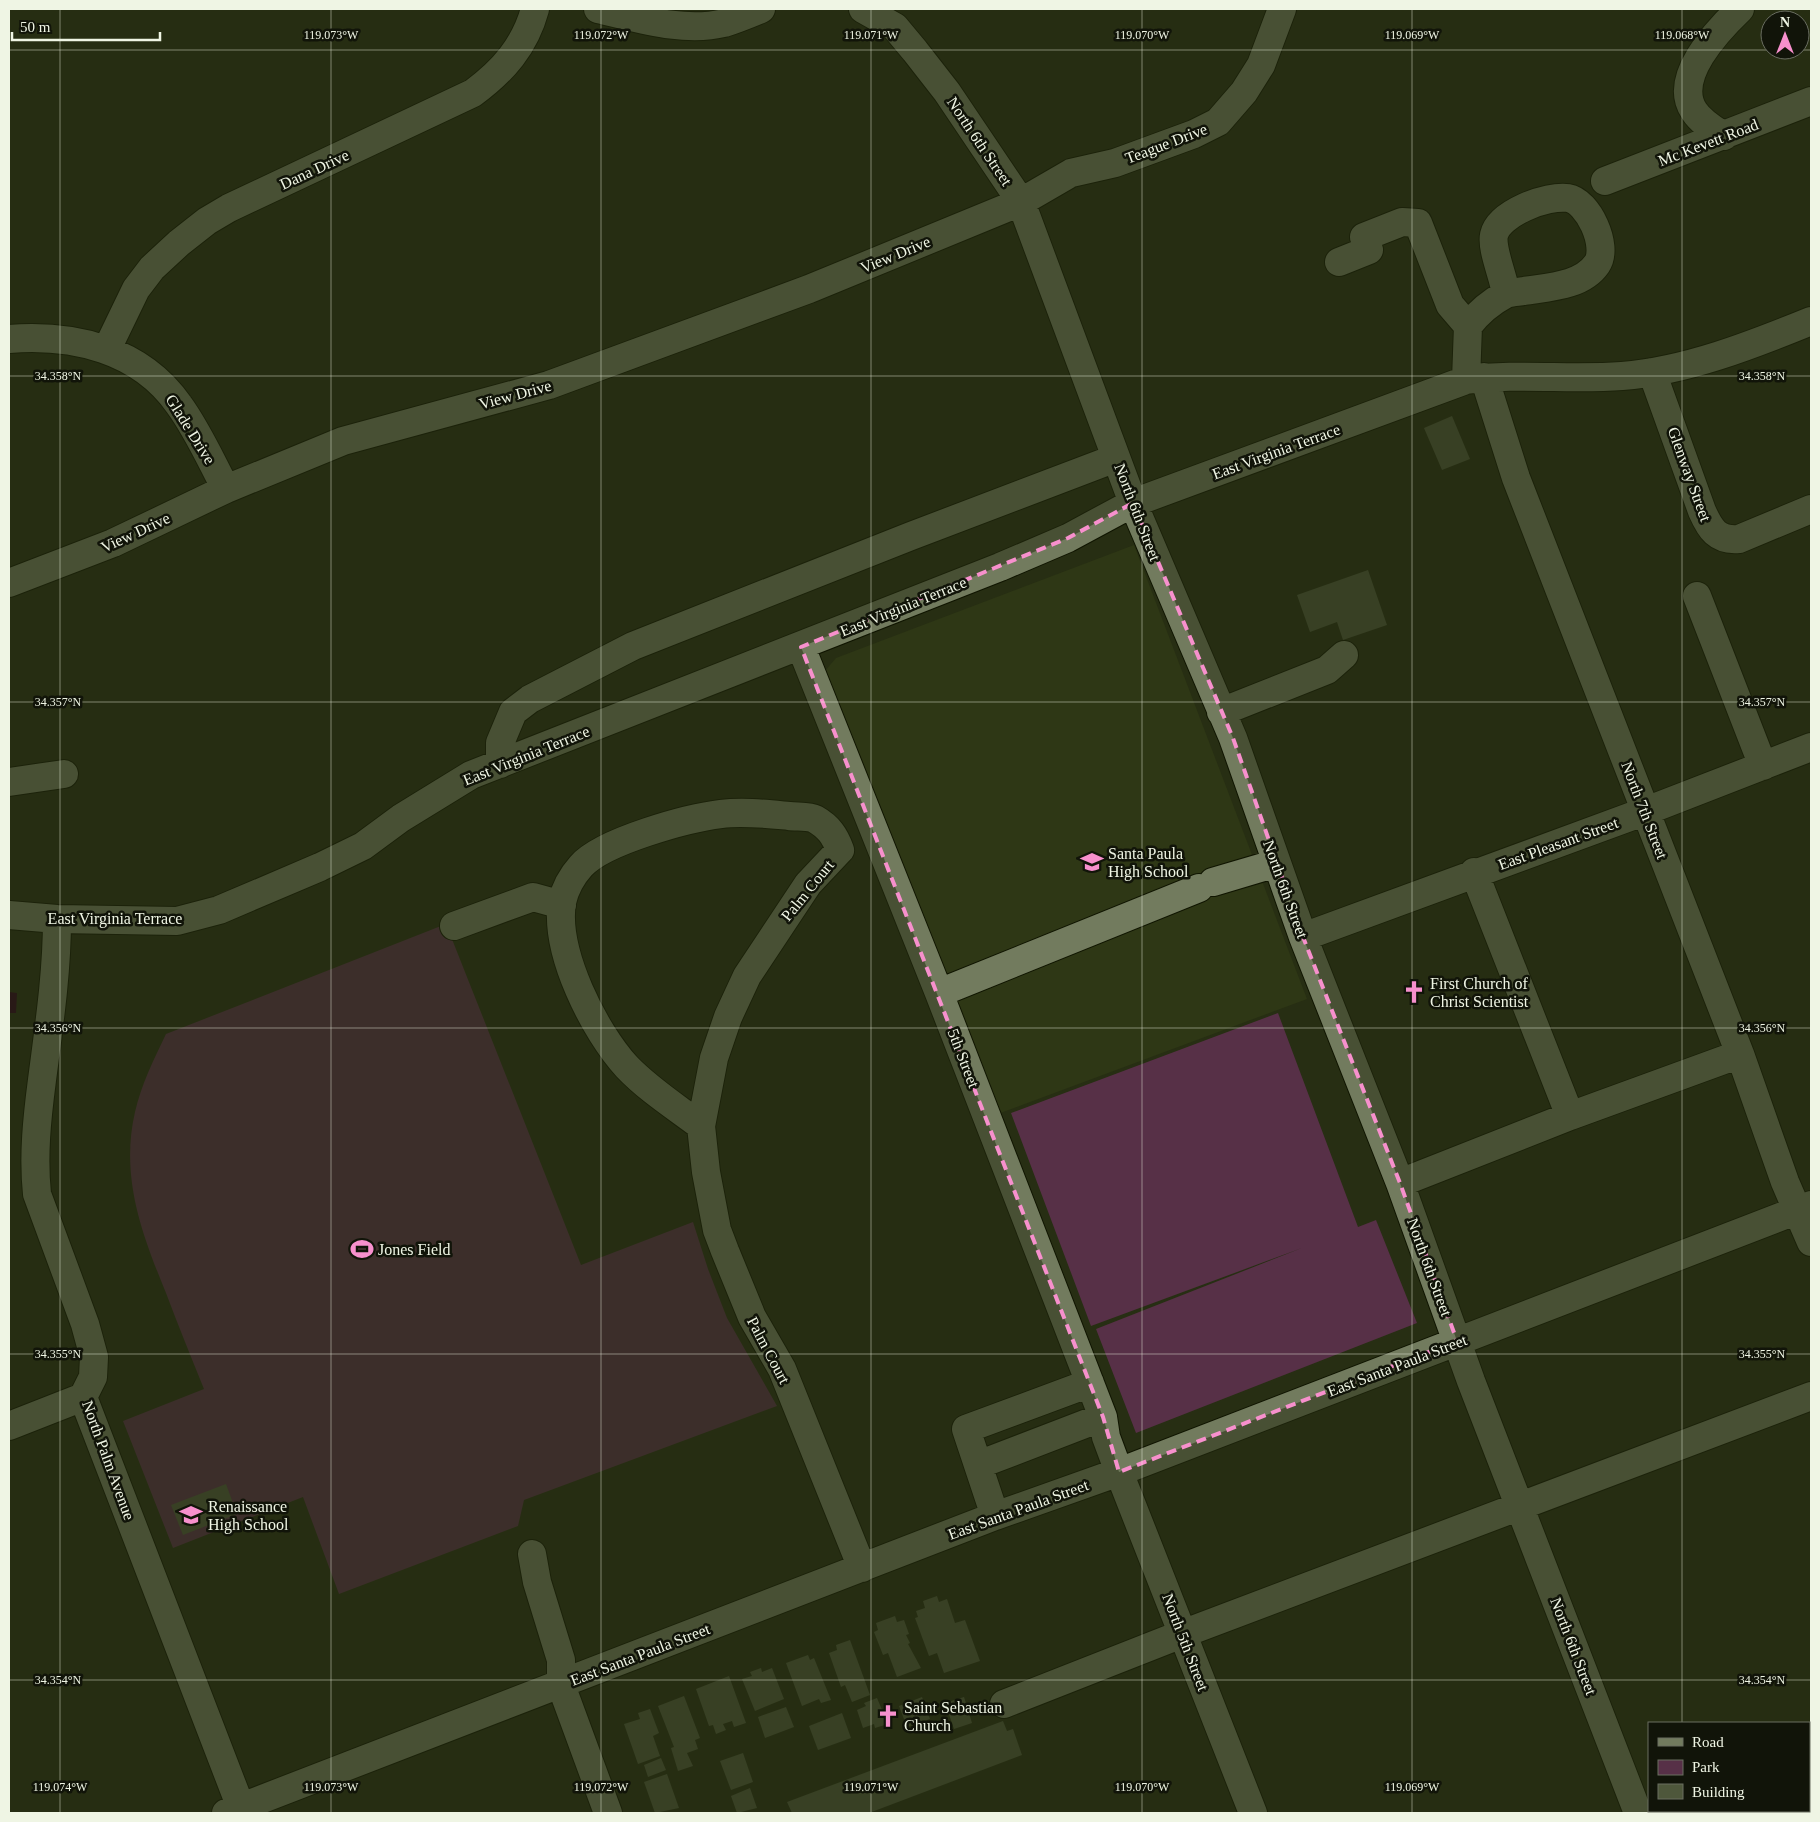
<svg xmlns="http://www.w3.org/2000/svg" width="1820" height="1822" font-family="'Times New Roman',serif">
	<style>
		.built { fill: #2e3715 }
		.green { fill: #573047 }
		.water { fill: #2a001b }
		.building { fill: #4e573b }
		.lines { fill: none; stroke-linecap: round; stroke-linejoin: round }
		.minor-casing { stroke: #101500; stroke-width: 30 }
		.minor { stroke: #727b5e; stroke-width: 28 }
		.marked { fill: none; stroke: #f790cd; stroke-width: 4; stroke-dasharray: 10 6; stroke-linejoin: round }
		.ticks { fill: none; stroke: #eff5e4; stroke-width: 1; stroke-opacity: 0.45 }
		.labels { text-anchor: middle; stroke-width: 5; stroke-linejoin: round; paint-order: stroke }
		.street-label { font-size: 16px; fill: #eff5e4; stroke: #111409 }
		.poi-label { font-size: 16px; fill: #eff5e4; stroke: #111409; text-anchor: start }
		.ticks-label { font-size: 12px; text-anchor: middle; fill: #eff5e4; stroke: #111409; stroke-width: 5; stroke-linejoin: round; paint-order: stroke }
	</style>
	<rect width="100%" height="100%" fill="#272e13"/>
	<!-- built -->
	<path class="built" d="M1134,545L1307,999L995,1115L825,671L836,658Z"/>
	<!-- green -->
	<path class="green" d="M446,924L581,1265L693,1222L708,1269L727,1318L777,1406L524,1500L518,1526L339,1594L303,1497L173,1548L123,1421L204,1389C191,1357 178,1325 166,1293C142,1234 120,1177 135,1112C141,1085 154,1059 166,1034Z
		M1278,1013L1358,1227L1376,1220L1417,1323L1136,1433L1096,1329L1302,1248L1091,1326L1011,1113Z"/>
	<!-- water -->
	<path class="water" d="M9,992L17,993L16,1013H9Z"/>
	<!-- building -->
	<path class="building" d="M1452,416L1470,459L1442,470L1424,428Z
		M1368,570L1387,625L1343,640L1337,622L1310,632L1297,595Z
		M226,1484L237,1514L183,1535L171,1505Z
		M937,1596L939,1602L947,1599L955,1623L965,1620L980,1661L944,1673L937,1653L929,1656L915,1618L918,1617L916,1611L925,1608L923,1601Z
		M895,1616L897,1622L904,1620L909,1634L906,1635L910,1643L908,1644L921,1668L897,1677L888,1653L883,1655L874,1632L878,1630L876,1623Z
		M850,1640L870,1695L852,1702L845,1685L841,1687L829,1653L837,1650L836,1645Z
		M808,1655L810,1660L814,1658L831,1700L821,1703L819,1699L802,1706L786,1663Z
		M761,1668L762,1672L772,1668L784,1699L755,1711L742,1679L752,1676L750,1672Z
		M729,1676L746,1723L734,1727L732,1721L723,1724L726,1730L716,1734L713,1725L709,1726L696,1689Z
		M684,1696L700,1738L695,1740L698,1749L687,1753L693,1766L678,1771L671,1748L674,1747L658,1706Z
		M922,1697L930,1719L907,1727L899,1706Z
		M964,1697L972,1723L954,1729L945,1703Z
		M877,1698L888,1724L875,1728L874,1724L863,1728L857,1710L866,1706L864,1703Z
		M786,1707L794,1727L765,1738L758,1717Z
		M650,1709L659,1733L653,1736L660,1756L638,1764L624,1724L640,1719L638,1713Z
		M842,1713L851,1738L818,1750L809,1726Z
		M1003,1721L1007,1731L1013,1729L1022,1755L869,1813H792L787,1802Z
		M743,1753L753,1782L731,1790L720,1761Z
		M661,1758L666,1770L648,1777L644,1765Z
		M667,1774L679,1808L655,1813L644,1782Z
		M750,1788L757,1808L737,1813L731,1796Z"/>
	<g class="lines">
		<defs>
			<path id="minor" d="M598,9C638,18 683,33 724,23C737,19 749,14 761,9
				M863,9L895,27L915,51L947,92L1021,202L1133,503L1233,738L1303,937L1400,1183L1471,1381L1638,1813
				M1724,136C1713,129 1701,122 1694,111C1672,78 1718,30 1740,9
				M1605,181L1811,101
				M1339,262L1369,250L1364,237L1402,222L1418,223L1450,305L1468,326L1466,380
				M1468,326C1478,313 1491,302 1506,294C1511,292 1519,292 1524,291C1549,287 1582,286 1597,264C1609,246 1588,201 1568,198C1547,195 1499,213 1494,235C1491,249 1504,278 1506,294
				M9,339C73,334 140,349 179,405C198,431 211,461 226,489
				M107,349L136,289L152,268L179,243L207,221L229,208L473,93C503,71 525,46 535,9
				M1652,372L1702,511C1710,529 1717,541 1739,539L1811,509
				M1484,377L1516,478L1740,1054L1785,1182L1811,1242
				M9,583L113,543L226,489L343,441L549,385L809,289L1021,202L1071,173L1115,163L1194,134L1218,122L1244,92L1261,65L1282,9
				M1697,596L1763,766
				M801,647L939,993L1103,1417L1106,1437L1119,1472L1253,1813
				M1221,712L1327,670L1344,655
				M500,764V743L513,712L530,699L633,646L911,536L1116,458
				M9,782L64,774
				M1474,872L1570,1116
				M1213,882L1277,863
				M9,915L57,919L177,921L219,910L320,867L363,846L401,818L471,775L1000,567L1068,538L1133,503L1466,380C1518,373 1570,380 1622,376C1686,371 1752,345 1811,321
				M57,919C57,973 49,1026 42,1080C37,1118 33,1156 37,1194L85,1324L94,1357L93,1377L83,1397L243,1813
				M454,926L533,897L562,905
				M1303,937L1646,811L1811,747
				M939,993L1199,888
				M701,1126C676,1107 649,1090 627,1067C594,1031 554,952 562,902C565,889 572,876 581,866C603,841 688,818 721,814C743,811 768,814 789,816C797,817 809,816 815,819C829,827 835,836 840,850L808,884L747,976L728,1017L714,1058L701,1126L706,1172L717,1230L725,1251L752,1317L782,1369L862,1568
				M1400,1183L1570,1116L1740,1054
				M9,1426L83,1397
				M978,1465L1103,1417
				M995,1516L966,1429L1090,1383
				M532,1554L537,1582L561,1660V1685L608,1813
				M1004,1704L1182,1634L1811,1396
				M226,1813L995,1516L1119,1472L1811,1205"/>
		</defs>
		<!-- minor casing -->
		<use href="#minor" class="minor-casing"/>
		<!-- minor -->
		<use href="#minor" class="minor"/>
	</g>
	<!-- marked area -->
	<path d="M0 0H1820V1822H0ZM1133,503L1233,738L1303,937L1400,1183L1457,1341L1119,1472L1103,1417L801,647L1068,538Z" fill="#272e13" fill-opacity=".55" fill-rule="evenodd"/>
	<path class="marked" d="M1133,503L1233,738L1303,937L1400,1183L1457,1341L1119,1472L1103,1417L801,647L1068,538Z"/>
	<!-- ticks -->
	<path class="ticks" d="M60,9V1813M331,9V1813M601,9V1813M871,9V1813M1142,9V1813M1412,9V1813M1682,9V1723M9,50H1770M1800,50H1811M9,376H1811M9,702H1811M9,1028H1811M9,1354H1811M9,1680H1811M1682,1811V1813"/>
	<!-- icons -->
	<defs>
		<symbol id="school-bare" viewBox="-9 -9 18 18"><path d="M0-5L7-2L0 1L-7-2ZM-4 1L0 2.5L4 1V4Q0 6-4 4Z" fill="#f790cd" stroke="#111409" stroke-width="2.5" paint-order="stroke"/></symbol>
		<symbol id="church-bare" viewBox="-9 -9 18 18"><path d="M-1.2-6h2.4v3.5h3.3v2.4h-3.3V6h-2.4V-.1h-3.3v-2.4h3.3Z" fill="#f790cd" stroke="#111409" stroke-width="2.5" paint-order="stroke"/></symbol>
		<symbol id="stadium-bare" viewBox="-9 -9 18 18"><path d="M0-5a6.5 5 0 1 0 0 10a6.5 5 0 1 0 0-10ZM-3.5-1.8h7v3.6h-7Z" fill="#f790cd" stroke="#111409" stroke-width="2.5" paint-order="stroke"/></symbol>
	</defs>
	<g fill-rule="evenodd">
		<use href="#school-bare" x="1076" y="846" width="32" height="32"/>
		<use href="#church-bare" x="1398" y="976" width="32" height="32"/>
		<use href="#stadium-bare" x="346" y="1233" width="32" height="32"/>
		<use href="#school-bare" x="175" y="1499" width="32" height="32"/>
		<use href="#church-bare" x="872" y="1700" width="32" height="32"/>
	</g>
	<g class="labels">
		<!-- street labels -->
		<g class="street-label">
			<text transform="translate(980 141) rotate(56)" y="6">North 6th Street</text>
			<text transform="translate(1708 142) rotate(-21)" y="6">Mc Kevett Road</text>
			<text transform="translate(1166 143) rotate(-21)" y="6">Teague Drive</text>
			<text transform="translate(314 169) rotate(-25)" y="6">Dana Drive</text>
			<text transform="translate(895 254) rotate(-22)" y="6">View Drive</text>
			<text transform="translate(515 394) rotate(-15)" y="6">View Drive</text>
			<text transform="translate(191 429) rotate(58)" y="6">Glade Drive</text>
			<text transform="translate(1276 451) rotate(-20)" y="6">East Virginia Terrace</text>
			<text transform="translate(1690 474) rotate(70)" y="6">Glenway Street</text>
			<text transform="translate(1138 512) rotate(69)" y="6">North 6th Street</text>
			<text transform="translate(135 532) rotate(-25)" y="6">View Drive</text>
			<text transform="translate(903 606) rotate(-22)" y="6">East Virginia Terrace</text>
			<text transform="translate(526 755) rotate(-22)" y="6">East Virginia Terrace</text>
			<text transform="translate(1645 810) rotate(69)" y="6">North 7th Street</text>
			<text transform="translate(1558 843) rotate(-20)" y="6">East Pleasant Street</text>
			<text transform="translate(1286 889) rotate(70)" y="6">North 6th Street</text>
			<text transform="translate(807 890) rotate(-51)" y="6">Palm Court</text>
			<text x="115" y="924">East Virginia Terrace</text>
			<text transform="translate(964 1058) rotate(69)" y="6">5th Street</text>
			<text transform="translate(1430 1267) rotate(70)" y="6">North 6th Street</text>
			<text transform="translate(769 1350) rotate(62)" y="6">Palm Court</text>
			<text transform="translate(1397 1365) rotate(-21)" y="6">East Santa Paula Street</text>
			<text transform="translate(109 1460) rotate(70)" y="6">North Palm Avenue</text>
			<text transform="translate(1018 1509) rotate(-20)" y="6">East Santa Paula Street</text>
			<text transform="translate(1186 1642) rotate(69)" y="6">North 5th Street</text>
			<text transform="translate(1574 1646) rotate(69)" y="6">North 6th Street</text>
			<text transform="translate(640 1654) rotate(-21)" y="6">East Santa Paula Street</text>
		</g>
		<!-- poi labels -->
		<g class="poi-label">
			<text x="1108" y="859">Santa Paula<tspan x="1108" dy="18">High School</tspan></text>
			<text x="1430" y="989">First Church of<tspan x="1430" dy="18">Christ Scientist</tspan></text>
			<text x="378" y="1255">Jones Field</text>
			<text x="208" y="1512">Renaissance<tspan x="208" dy="18">High School</tspan></text>
			<text x="904" y="1713">Saint Sebastian<tspan x="904" dy="18">Church</tspan></text>
		</g>
	</g>
	<g class="ticks-label">
		<text x="331" y="39">119.073°W</text>
		<text x="601" y="39">119.072°W</text>
		<text x="871" y="39">119.071°W</text>
		<text x="1142" y="39">119.070°W</text>
		<text x="1412" y="39">119.069°W</text>
		<text x="1682" y="39">119.068°W</text>
		<text x="58" y="380">34.358°N</text>
		<text x="1762" y="380">34.358°N</text>
		<text x="58" y="706">34.357°N</text>
		<text x="1762" y="706">34.357°N</text>
		<text x="58" y="1032">34.356°N</text>
		<text x="1762" y="1032">34.356°N</text>
		<text x="58" y="1358">34.355°N</text>
		<text x="1762" y="1358">34.355°N</text>
		<text x="58" y="1684">34.354°N</text>
		<text x="1762" y="1684">34.354°N</text>
		<text x="60" y="1791">119.074°W</text>
		<text x="331" y="1791">119.073°W</text>
		<text x="601" y="1791">119.072°W</text>
		<text x="871" y="1791">119.071°W</text>
		<text x="1142" y="1791">119.070°W</text>
		<text x="1412" y="1791">119.069°W</text>
	</g>
	<!-- border -->
	<rect width="1820" height="1822" fill="none" stroke="#eff5e4" stroke-width="20"/>
	<!-- legend -->
	<rect x="1648" y="1722" width="162" height="90" fill="#111409" stroke="#6a6e61"/>
	<rect x="1658" y="1738" width="25" height="8" fill="#727b5e" stroke="#6a6e61"/>
	<text x="1692" y="1747" font-size="15" fill="#eff5e4">Road</text>
	<rect x="1658" y="1760" width="25" height="15" fill="#573047" stroke="#6a6e61"/>
	<text x="1692" y="1772" font-size="15" fill="#eff5e4">Park</text>
	<rect x="1658" y="1784" width="25" height="15" fill="#4e573b" stroke="#6a6e61"/>
	<text x="1692" y="1797" font-size="15" fill="#eff5e4">Building</text>
	<!-- north arrow -->
	<g transform="translate(1785 35)"><circle r="24" fill="#111409" stroke="#6a6e61"/>
	<path d="M0-4L9 19L0 12L-9 19Z" fill="#f790cd"/>
	<text y="-8" font-size="14" font-weight="bold" text-anchor="middle" fill="#eff5e4">N</text>
	</g>
	<!-- scale -->
	<path d="M12 32v8h148v-8" fill="none" stroke="#eff5e4" stroke-width="2.5"/>
	<text x="20" y="32" font-size="15" fill="#eff5e4" stroke="#111409" stroke-width="4" paint-order="stroke">50 m</text>
</svg>
